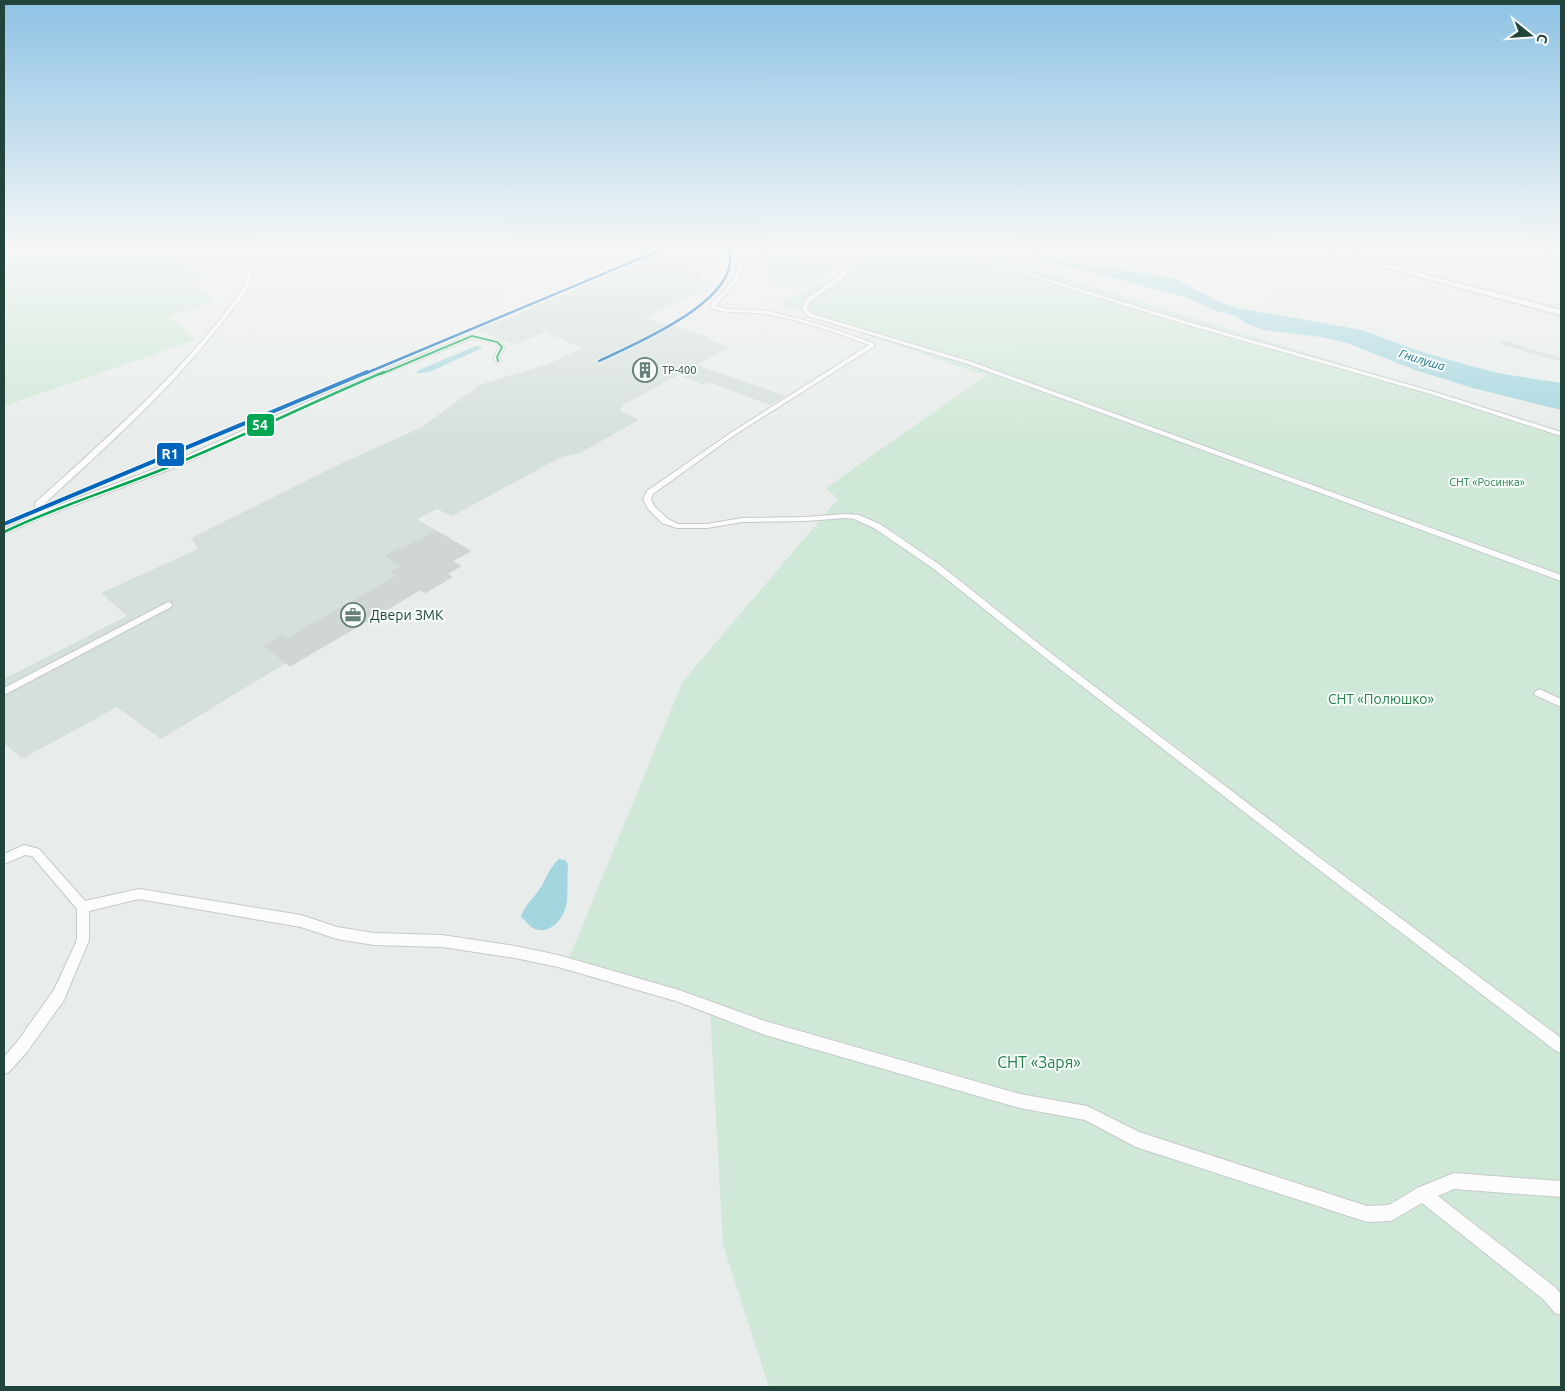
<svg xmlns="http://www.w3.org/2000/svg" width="1565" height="1391" font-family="Ubuntu,sans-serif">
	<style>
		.built { fill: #d5e0db }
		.green { fill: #d0e8d7 }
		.water { fill: #a4d6df }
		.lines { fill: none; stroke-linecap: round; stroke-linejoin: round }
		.stream { stroke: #a4d6df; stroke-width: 2 }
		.building { fill: #d0d6d4; stroke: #d0d6d4 }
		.minor-casing { stroke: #c4cac8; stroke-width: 2 }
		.secondary-casing { stroke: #c3cbc8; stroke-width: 3 }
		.minor { fill: #fcfcfc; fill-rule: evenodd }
		.secondary { fill: #fcfcfc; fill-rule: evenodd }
		.bus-1-far1-casing { stroke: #f6fbf9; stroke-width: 4 }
		.bus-1-casing { stroke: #f6fbf9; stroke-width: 5 }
		.bus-1-far1 { stroke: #00a651; stroke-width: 2 }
		.bus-1 { stroke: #00a651; stroke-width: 2.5 }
		.rail-1-far1-casing { stroke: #f6fbf9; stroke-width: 4.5 }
		.rail-1-casing { stroke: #f6fbf9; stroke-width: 6 }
		.rail-1-far1 { stroke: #0065bd; stroke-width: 2.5 }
		.rail-1 { stroke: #0065bd; stroke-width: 4 }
		.labels { text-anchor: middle; stroke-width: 4; stroke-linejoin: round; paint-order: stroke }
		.far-poi-label { font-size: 11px; fill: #21453c; stroke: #f6fbf9; text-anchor: start }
		.far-park-label { font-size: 11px; fill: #26814b; stroke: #f6fbf9 }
		.far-water-label { font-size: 12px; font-style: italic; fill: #137389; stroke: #f6fbf9 }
		.poi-label { font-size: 14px; fill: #21453c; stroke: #f6fbf9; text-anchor: start }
		.park-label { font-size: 14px; fill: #26814b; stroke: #f6fbf9 }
		.near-park-label { font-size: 16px; fill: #26814b; stroke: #f6fbf9 }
		.line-badge { stroke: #f6fbf9; stroke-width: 2 }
		.badge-label { font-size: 14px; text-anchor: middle; font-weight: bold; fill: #fff }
	</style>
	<rect width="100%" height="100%" fill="#e8edeb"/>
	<!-- built -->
	<path class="built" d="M659,254L689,262L707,286L645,318L710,337L708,340L730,347L697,365L785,396L770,405L708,382L704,385L679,375L624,404L620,410L639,420L578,454L561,457L452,516L437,509L417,519L471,551L453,561L461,566L448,574L452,577L425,593L420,590L290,666L286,663L161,739L117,707L22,759L4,743V679L127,616L101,593L198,549L191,538L338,465L422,427L479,385L548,364L582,348L545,332L516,345L476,330L534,308L531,307L615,273H618Z
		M1502,340L1561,358V362L1498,343Z"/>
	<!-- green -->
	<path class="green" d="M4,246H76L73,251L78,253L103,246H197L204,251L172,259L204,277L188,283L215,301L169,317L195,340L4,406Z
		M897,246H960L1561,431V1387H769L723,1245L710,1010L567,963L683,681L838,499L826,488L988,374L974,372L779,304Z
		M773,249L789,251L800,260L833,266L835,269C825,280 786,295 773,282C768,276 766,264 763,256L766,251Z"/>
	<!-- water -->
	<path class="water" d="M1031,251L1049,259L1067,263L1108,267L1176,279L1217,301L1237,308L1362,330L1416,350L1467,365L1498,373L1561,383V410L1473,388L1415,370L1347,343L1321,337L1265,330L1247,324L1235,316L1214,310L1186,297L1051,262L1037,257Z
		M476,346H482L480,349L429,372L416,373L419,370Z
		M559,859L565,860L568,864C567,876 568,888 567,900C566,916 551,937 533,928C529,926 525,920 521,917C524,906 533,899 539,890C548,877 546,872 559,859Z"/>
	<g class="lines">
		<!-- stream -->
		<path class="stream" d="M1026,246L1033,252"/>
	</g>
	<!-- building -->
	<path class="building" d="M436,531L471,551L452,561L461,566L447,574L452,577L425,593L420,590L290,666L264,646L282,636L286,639L397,576L392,572L402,566L385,556L400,548L402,549Z"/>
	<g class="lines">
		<defs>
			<path id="minor" d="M220,246C228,246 234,250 240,254C248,260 254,267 252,276C250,292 235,306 226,318C172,388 107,446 42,506L43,511L168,464L314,399L470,335L499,341L505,347L500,357L501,361L498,363L495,361L494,357L499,347L495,343L473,338L318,401L174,468L43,517L4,534V529L36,514L35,503C100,444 166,387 221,318C232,303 248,288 247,269L239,258Z
				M738,246H742C749,277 731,285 716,306C732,312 749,308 766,311C802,318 838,330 873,343L875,346L736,434L653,494L651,499L654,506L668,519L678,524H707L742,518L805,517L846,514L859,515L880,524L940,565L1048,651L1304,846L1561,1038V1053L1556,1051L1296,852L1042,655L934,569L874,528L854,519L846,518L805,521L742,522L707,528H677L662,523L648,509L643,499L647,491L732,432L869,345C836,332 800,320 765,314C746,311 729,315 711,308C711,302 715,300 719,296C734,282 742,267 738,246Z
				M887,246H893L851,266L843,278L809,302L807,309L812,314L972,362L1561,575V581L968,364L808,316L802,310L805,300L839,276L847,264Z
				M932,246H940L1185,321L1438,393L1561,432V436L1434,395L1181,323Z
				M1495,246H1504L1561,259V262Z
				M168,602L171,603L172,605L171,607L4,695V688Z
				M1539,689L1561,699V707L1535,695L1534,693Z
				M24,845L39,849L85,901L139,889L301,915L337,927L374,933L442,935L515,946L558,955L679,990L765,1021L1020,1094L1087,1106L1139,1132L1367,1206L1389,1205L1417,1188L1454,1173L1561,1181V1197L1454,1189L1438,1196L1555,1287L1561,1294V1315L1555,1313L1543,1299L1422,1203L1391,1221L1367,1222L1136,1147L1085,1120L1020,1108L765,1035L679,1002L558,967L515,958L442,947L374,945L337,939L301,927L139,899L89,911V940L64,1000L27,1052L9,1072L4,1074V1057L17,1042L54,990L77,940V909L32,856L25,855L4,864V854Z"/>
			<path id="secondary" d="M1304,246H1316L1561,310V315Z"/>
		</defs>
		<!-- minor casing -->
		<use href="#minor" class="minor-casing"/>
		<!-- secondary casing -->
		<use href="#secondary" class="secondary-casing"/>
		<!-- minor -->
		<use href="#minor" class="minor"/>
		<!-- secondary -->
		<use href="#secondary" class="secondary"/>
		<defs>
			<path id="bus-1-far1" d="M381,374L472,336L497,342L502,347L497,357L498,361"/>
			<path id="bus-1" d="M4,532C58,506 115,489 171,466C242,437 312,402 384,372"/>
		</defs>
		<!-- bus-1-far1 casing -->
		<use href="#bus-1-far1" class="bus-1-far1-casing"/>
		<!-- bus-1 casing -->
		<use href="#bus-1" class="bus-1-casing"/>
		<!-- bus-1-far1 -->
		<use href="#bus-1-far1" class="bus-1-far1"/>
		<!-- bus-1 -->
		<use href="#bus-1" class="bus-1"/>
		<defs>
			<path id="rail-1-far1" d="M599,361C632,345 751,297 727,246
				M364,374L670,246"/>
			<path id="rail-1" d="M4,524L367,372"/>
		</defs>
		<!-- rail-1-far1 casing -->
		<use href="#rail-1-far1" class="rail-1-far1-casing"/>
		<!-- rail-1 casing -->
		<use href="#rail-1" class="rail-1-casing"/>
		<!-- rail-1-far1 -->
		<use href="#rail-1-far1" class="rail-1-far1"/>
		<!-- rail-1 -->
		<use href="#rail-1" class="rail-1"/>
	</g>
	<!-- sky -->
	<linearGradient id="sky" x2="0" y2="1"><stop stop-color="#8dc2e4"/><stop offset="0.56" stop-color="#f5f7f6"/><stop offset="1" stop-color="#f5f7f6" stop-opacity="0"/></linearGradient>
	<rect width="1565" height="441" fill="url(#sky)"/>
	<!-- icons -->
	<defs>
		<symbol id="building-ring" viewBox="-11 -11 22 22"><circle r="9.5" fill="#f6fbf9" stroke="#678079" stroke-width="1.5"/><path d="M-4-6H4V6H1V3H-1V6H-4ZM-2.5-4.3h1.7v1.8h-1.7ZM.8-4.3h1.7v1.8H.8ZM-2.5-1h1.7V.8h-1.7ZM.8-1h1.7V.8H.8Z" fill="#678079"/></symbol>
		<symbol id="office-ring" viewBox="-11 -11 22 22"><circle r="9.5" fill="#f6fbf9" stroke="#678079" stroke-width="1.5"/><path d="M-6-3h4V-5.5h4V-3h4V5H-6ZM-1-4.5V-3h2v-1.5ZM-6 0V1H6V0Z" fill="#678079"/></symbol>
	</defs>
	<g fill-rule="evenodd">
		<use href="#building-ring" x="631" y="356" width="28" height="28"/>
		<use href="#office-ring" x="339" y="601" width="28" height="28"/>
	</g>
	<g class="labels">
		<!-- far-poi labels -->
		<g class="far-poi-label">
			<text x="662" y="374">ТР-400</text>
		</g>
		<!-- far-park labels -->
		<g class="far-park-label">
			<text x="1487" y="486">СНТ «Росинка»</text>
		</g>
		<!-- far-water labels -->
		<g class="far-water-label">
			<text transform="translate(1422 360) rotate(17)" y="4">Гнилуша</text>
		</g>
		<!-- poi labels -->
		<g class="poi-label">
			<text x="370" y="620">Двери ЗМК</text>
		</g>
		<!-- park labels -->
		<g class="park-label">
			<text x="1381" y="704">СНТ «Полюшко»</text>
		</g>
		<!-- near-park labels -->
		<g class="near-park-label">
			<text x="1039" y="1068">СНТ «Заря»</text>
		</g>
	</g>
	<g class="line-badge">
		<rect x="246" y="413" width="29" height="24" rx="5" fill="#00a651"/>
		<rect x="156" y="442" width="29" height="25" rx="5" fill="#0065bd"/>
	</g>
	<g class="badge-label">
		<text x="260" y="430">54</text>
		<text x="170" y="459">R1</text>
	</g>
	<!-- border -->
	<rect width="1565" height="1391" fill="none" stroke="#21453c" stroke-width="10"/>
	<!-- north arrow -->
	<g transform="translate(1530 35) rotate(107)" stroke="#f6fbf9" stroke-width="4" paint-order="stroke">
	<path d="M0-4L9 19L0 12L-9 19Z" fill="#21453c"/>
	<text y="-8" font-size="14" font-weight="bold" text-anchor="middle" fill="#21453c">С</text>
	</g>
</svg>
